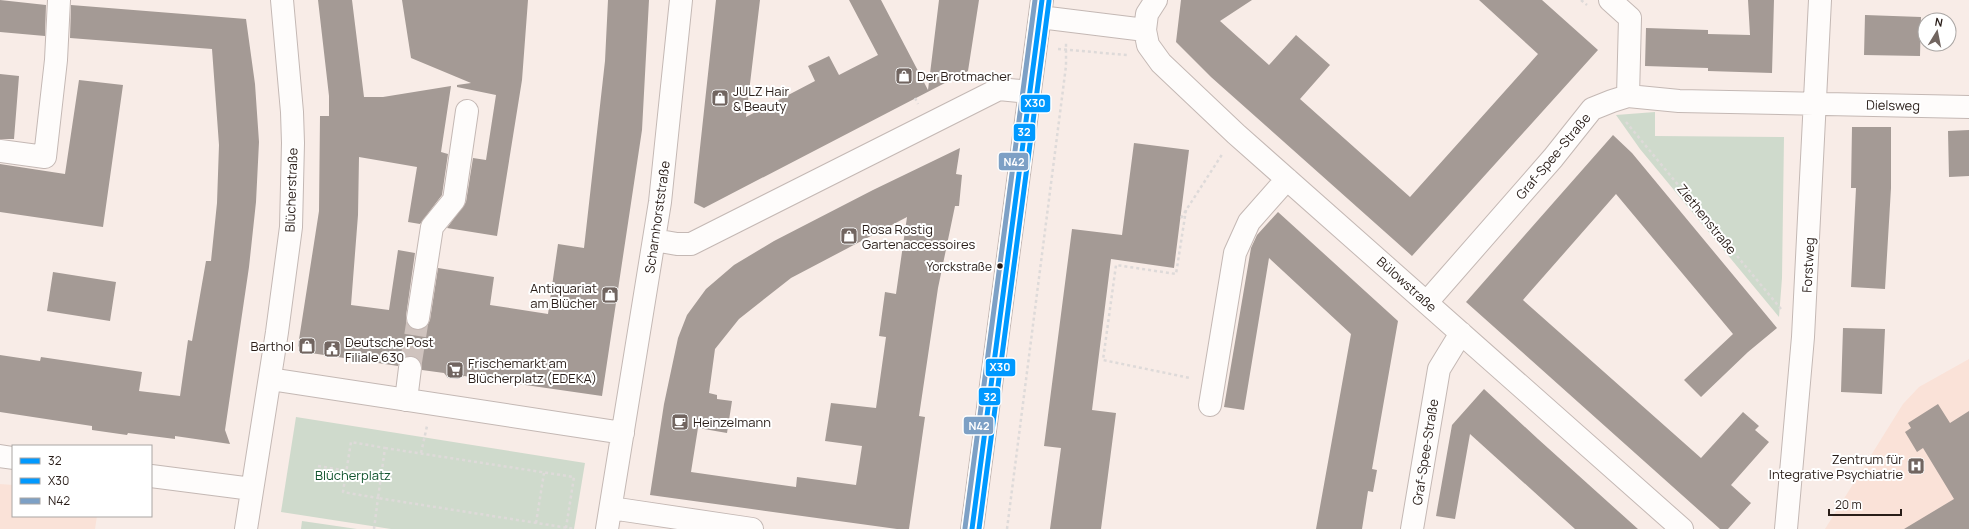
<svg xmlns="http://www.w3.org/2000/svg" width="1969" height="529" font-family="Manrope,sans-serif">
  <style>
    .built { fill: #fae2d8 }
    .green { fill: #cfdacc }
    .building { fill: #a49a95; fill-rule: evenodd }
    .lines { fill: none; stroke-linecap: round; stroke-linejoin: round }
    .minor-tunnel { stroke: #cfc3be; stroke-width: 22; stroke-dasharray: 22 11; stroke-linecap: butt }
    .minor-casing { stroke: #c4b8b4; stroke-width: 24 }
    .path { stroke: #dedad9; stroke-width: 2.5; stroke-dasharray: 3 3; stroke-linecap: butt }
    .minor { stroke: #fefcfb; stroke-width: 22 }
    .bus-1-casing { stroke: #fff; stroke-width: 8 }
    .bus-2-casing { stroke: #fff; stroke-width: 8 }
    .bus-3-casing { stroke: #fff; stroke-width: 8 }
    .bus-1 { stroke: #09f; stroke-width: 5 }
    .bus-2 { stroke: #09f; stroke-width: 5 }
    .bus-3 { stroke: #7da0c5; stroke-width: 5 }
    .bus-dot { fill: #291d18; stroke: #fff; stroke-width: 1.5 }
    .labels { text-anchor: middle; stroke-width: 4; stroke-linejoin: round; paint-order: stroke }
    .bus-label { font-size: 12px; fill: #291d18; stroke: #fff; text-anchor: end }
    .poi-label { font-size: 13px; fill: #291d18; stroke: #fff; text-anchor: start }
    .street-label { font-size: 13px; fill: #291d18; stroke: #fff }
    .park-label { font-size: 13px; fill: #10532d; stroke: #fff }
    .line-badge { stroke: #fff; stroke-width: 1.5 }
    .badge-label { font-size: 11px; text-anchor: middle; font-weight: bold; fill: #fff }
  </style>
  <rect width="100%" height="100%" fill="#f8ece7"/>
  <path class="built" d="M1969,359V529H1825L1903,404L1919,387Z
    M0,484L13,485V516H97L95,529H0Z"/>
  <path class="green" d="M1655,112V136L1784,137L1782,278L1779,317L1640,149L1616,115Z
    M296,417L585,463L574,529H391L281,512Z
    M302,521L357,529H301Z"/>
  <path class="building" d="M0,0L46,5L45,36L0,32Z
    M318,0H352L364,97H383L451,86L441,152L448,154L442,195L420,224L408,222L417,167L359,157L358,215L351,305L389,310L398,250L415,253L406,316V322L410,327L416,330L423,329L427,326L430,320L438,268L494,277L490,305L548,314L558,244L584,248L605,61L608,0H649L642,130L602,396L464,376L458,379L448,378L444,373L422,370L421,363L417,358L412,356L405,357L400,360L398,366L304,352L298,346L319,211L320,116H329V96Z
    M402,0H528L522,80L497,236L447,228L466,202L473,158L486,160L496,95L457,87V85L471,83L411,58Z
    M716,0H760L746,117L815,81L808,66L829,56L839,75L878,55L849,0H881L928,90L939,0H979L968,71L704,208L694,203Z
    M1181,0H1252L1220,21L1269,65L1296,35L1330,65L1300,99L1410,197L1538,54L1479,0H1542L1598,50L1412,256L1211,77L1176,42Z
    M1748,0H1774L1772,73L1708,71V68L1645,66L1646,28L1708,30V34L1750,35Z
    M71,5L246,19L255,84L259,142L256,202L249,267L225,430L230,444L175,436V439L128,433L127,435L92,430V426L0,412V355L40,361L41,357L142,372L139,391L180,396L188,340L192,341L206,261H211L217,203L219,145L212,49L70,38Z
    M1865,15L1921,17L1920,56L1864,55Z
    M0,74L19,76L14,139H0Z
    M79,80L123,85L103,227L0,212V164L65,174Z
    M1852,127H1891V188L1885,289L1851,287L1856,188H1851Z
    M1969,130V176L1949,177L1948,131Z
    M1613,135L1632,153L1777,328L1748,352L1701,397L1684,380L1733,334L1616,194L1523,300L1701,458L1743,412L1759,426L1755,430L1769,442L1731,485L1751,503L1728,529H1720L1466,302Z
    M1134,143L1189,150L1174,268L1111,259L1092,410L1116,413L1101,529H1050L1061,448L1044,446L1072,229L1122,235Z
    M960,148L956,174L962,175L959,206H955L938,288L919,416L925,417L909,529H897L650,495L664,404L678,338L687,315L706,289L734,265L774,241L873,190ZM907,217L896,294L885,292L879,336L886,337L876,408L831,403L825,441L862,446L856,485L797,477L796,487L691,472L698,428L727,433L732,401L717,399V395L709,393L715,349L739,319L791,278Z
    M1278,212L1398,321L1372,469L1377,470L1373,492L1368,491L1362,529H1316L1351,334L1269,258L1244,410L1224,407L1251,248L1257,235Z
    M53,272L116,282L110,321L47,311Z
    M1843,328L1885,329L1882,394L1841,392Z
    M1484,389L1538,439L1638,529H1575L1470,434L1455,519L1436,516L1452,425Z
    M1938,404L1950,423L1969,411V529H1904L1954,499L1923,448L1917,452L1905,432L1911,428L1908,423Z"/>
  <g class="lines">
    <path class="minor-tunnel" d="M410,368L418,318"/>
    <g class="minor-casing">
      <path id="minor" d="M1156,0L1147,14L1145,30L1148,45L1161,63L1236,134L1682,529
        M1610,0L1630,18L1628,96
        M1040,17L1145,30
        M0,151L45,157L56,60L59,0
        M654,240L677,244H691L999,89L1030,92
        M1427,302L1553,158L1592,109L1612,101L1628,96L1679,101L1969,107
        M418,318L432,227L454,200L467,111
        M270,379L623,433
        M406,400L410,368
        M1210,405L1235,253L1249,222L1287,179
        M0,456L13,458
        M151,476L252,489
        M611,508L752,529
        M246,529L277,332L291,227L293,143L292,112L282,0
        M607,529L660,202L681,0
        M972,529L1042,0
        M1412,529L1439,369L1461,333
        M1786,529L1803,337L1820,0"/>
    </g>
    <path class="path" d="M1581,0L1587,5
      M1058,49L1127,55
      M915,98L918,104
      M1626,122L1781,309
      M1186,210L1176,274L1116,265L1103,360L1190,378
      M1181,218L1223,153
      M385,448L574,477L566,528
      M421,453L427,426
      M318,466L347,471
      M536,523L544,473
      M374,529L378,498L343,492L351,442L385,448L378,498L575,529
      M1007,529L1066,66V43"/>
    <use href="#minor" class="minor"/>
    <g class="bus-1-casing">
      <path id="bus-1" d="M972,529L1042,0"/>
    </g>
    <g class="bus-2-casing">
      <path id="bus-2" d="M979,529L1049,1"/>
    </g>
    <g class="bus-3-casing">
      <path id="bus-3" d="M965,528L1035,0"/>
    </g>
    <use href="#bus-1" class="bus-1"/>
    <use href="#bus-2" class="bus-2"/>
    <use href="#bus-3" class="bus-3"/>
  </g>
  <defs>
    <g id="shop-square" transform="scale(0.9)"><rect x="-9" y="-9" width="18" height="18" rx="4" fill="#716560" stroke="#fff"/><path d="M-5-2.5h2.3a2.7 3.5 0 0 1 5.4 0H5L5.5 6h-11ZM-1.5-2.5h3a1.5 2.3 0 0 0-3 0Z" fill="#fff"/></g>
    <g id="civic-square" transform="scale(0.9)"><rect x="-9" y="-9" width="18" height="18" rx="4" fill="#716560" stroke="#fff"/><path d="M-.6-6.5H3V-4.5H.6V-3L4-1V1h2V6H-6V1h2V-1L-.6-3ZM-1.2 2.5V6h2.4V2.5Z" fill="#fff"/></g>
    <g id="supermarket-square" transform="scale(0.9)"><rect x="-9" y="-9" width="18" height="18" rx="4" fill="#716560" stroke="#fff"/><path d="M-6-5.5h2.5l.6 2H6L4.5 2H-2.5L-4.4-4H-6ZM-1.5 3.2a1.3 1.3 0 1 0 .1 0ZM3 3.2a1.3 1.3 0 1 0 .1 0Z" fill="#fff"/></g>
    <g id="cafe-square" transform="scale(0.9)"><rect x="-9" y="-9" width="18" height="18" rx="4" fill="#716560" stroke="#fff"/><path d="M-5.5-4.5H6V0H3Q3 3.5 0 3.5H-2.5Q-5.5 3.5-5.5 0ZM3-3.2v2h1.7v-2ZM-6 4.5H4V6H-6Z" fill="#fff"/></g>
    <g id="hospital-square" transform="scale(0.9)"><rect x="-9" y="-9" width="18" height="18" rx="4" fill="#716560" stroke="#fff"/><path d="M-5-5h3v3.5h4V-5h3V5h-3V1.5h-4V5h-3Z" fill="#fff"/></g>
  </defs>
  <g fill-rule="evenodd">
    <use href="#shop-square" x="904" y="76"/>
    <use href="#shop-square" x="720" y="98"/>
    <use href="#shop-square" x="849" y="236"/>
    <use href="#shop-square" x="610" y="295"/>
    <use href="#shop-square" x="307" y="346"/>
    <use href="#civic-square" x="332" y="349"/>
    <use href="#supermarket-square" x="455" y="370"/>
    <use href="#cafe-square" x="680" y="422"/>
    <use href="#hospital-square" x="1916" y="466"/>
  </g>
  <circle class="bus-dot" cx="1000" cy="266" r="3.5"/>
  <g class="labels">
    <g class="bus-label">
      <text x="992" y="271">Yorckstraße</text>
    </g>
    <g class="poi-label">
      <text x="917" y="81">Der Brotmacher</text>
      <text x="733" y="96">JULZ Hair<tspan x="733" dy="15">&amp; Beauty</tspan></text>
      <text x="862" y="234">Rosa Rostig<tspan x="862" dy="15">Gartenaccessoires</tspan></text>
      <text x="597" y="293" text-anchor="end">Antiquariat<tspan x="597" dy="15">am Blücher</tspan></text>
      <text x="345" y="347">Deutsche Post<tspan x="345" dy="15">Filiale 630</tspan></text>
      <text x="294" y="351" text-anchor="end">Barthol</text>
      <text x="468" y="368">Frischemarkt am<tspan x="468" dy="15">Blücherplatz (EDEKA)</tspan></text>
      <text x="693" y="427">Heinzelmann</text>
      <text x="1903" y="464" text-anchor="end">Zentrum für<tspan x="1903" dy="15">Integrative Psychiatrie</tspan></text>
    </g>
    <g class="street-label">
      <text transform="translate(1893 105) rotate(1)" y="5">Dielsweg</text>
      <text transform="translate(1553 156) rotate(-50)" y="5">Graf-Spee-Straße</text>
      <text transform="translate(291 190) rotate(-88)" y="5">Blücherstraße</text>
      <text transform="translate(657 217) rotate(-82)" y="5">Scharnhorststraße</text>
      <text transform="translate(1707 219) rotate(51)" y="5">Ziethenstraße</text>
      <text transform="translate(1808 265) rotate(-87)" y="5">Forstweg</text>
      <text transform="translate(1407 284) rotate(42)" y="5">Bülowstraße</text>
      <text transform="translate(1425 452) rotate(-81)" y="5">Graf-Spee-Straße</text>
    </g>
    <g class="park-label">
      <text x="353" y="480">Blücherplatz</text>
    </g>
  </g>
  <g class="line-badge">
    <rect x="1020" y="94" width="31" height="19" rx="4" fill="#09f"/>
    <rect x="1013" y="123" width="23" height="19" rx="4" fill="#09f"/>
    <rect x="998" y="152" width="31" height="19" rx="4" fill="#7da0c5"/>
    <rect x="985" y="358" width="31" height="19" rx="4" fill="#09f"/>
    <rect x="978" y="387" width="23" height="19" rx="4" fill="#09f"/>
    <rect x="963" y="416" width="31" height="19" rx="4" fill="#7da0c5"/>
  </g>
  <g class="badge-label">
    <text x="1035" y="107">X30</text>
    <text x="1024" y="136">32</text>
    <text x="1014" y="166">N42</text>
    <text x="1000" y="371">X30</text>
    <text x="990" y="401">32</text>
    <text x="979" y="430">N42</text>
  </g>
  <rect x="12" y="445" width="140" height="72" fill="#ffffff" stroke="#a9a5a3"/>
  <rect x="20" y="458" width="20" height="6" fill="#0099ff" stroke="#a9a5a3"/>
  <text x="48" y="465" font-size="12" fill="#291d18">32</text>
  <rect x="20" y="478" width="20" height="6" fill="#0099ff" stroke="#a9a5a3"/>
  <text x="48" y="485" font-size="12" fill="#291d18">X30</text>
  <rect x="20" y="498" width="20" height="6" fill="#7da0c5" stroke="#a9a5a3"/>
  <text x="48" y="505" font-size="12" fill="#291d18">N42</text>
  <g transform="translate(1937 32) rotate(10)"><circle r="19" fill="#ffffff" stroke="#a9a5a3"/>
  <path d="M0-3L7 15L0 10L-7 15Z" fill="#716560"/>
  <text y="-6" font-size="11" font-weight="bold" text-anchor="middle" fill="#291d18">N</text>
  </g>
  <path d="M1829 509v6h72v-6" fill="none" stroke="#291d18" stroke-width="2"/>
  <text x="1835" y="509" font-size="12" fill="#291d18" stroke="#ffffff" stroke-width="3" paint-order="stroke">20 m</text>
</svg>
